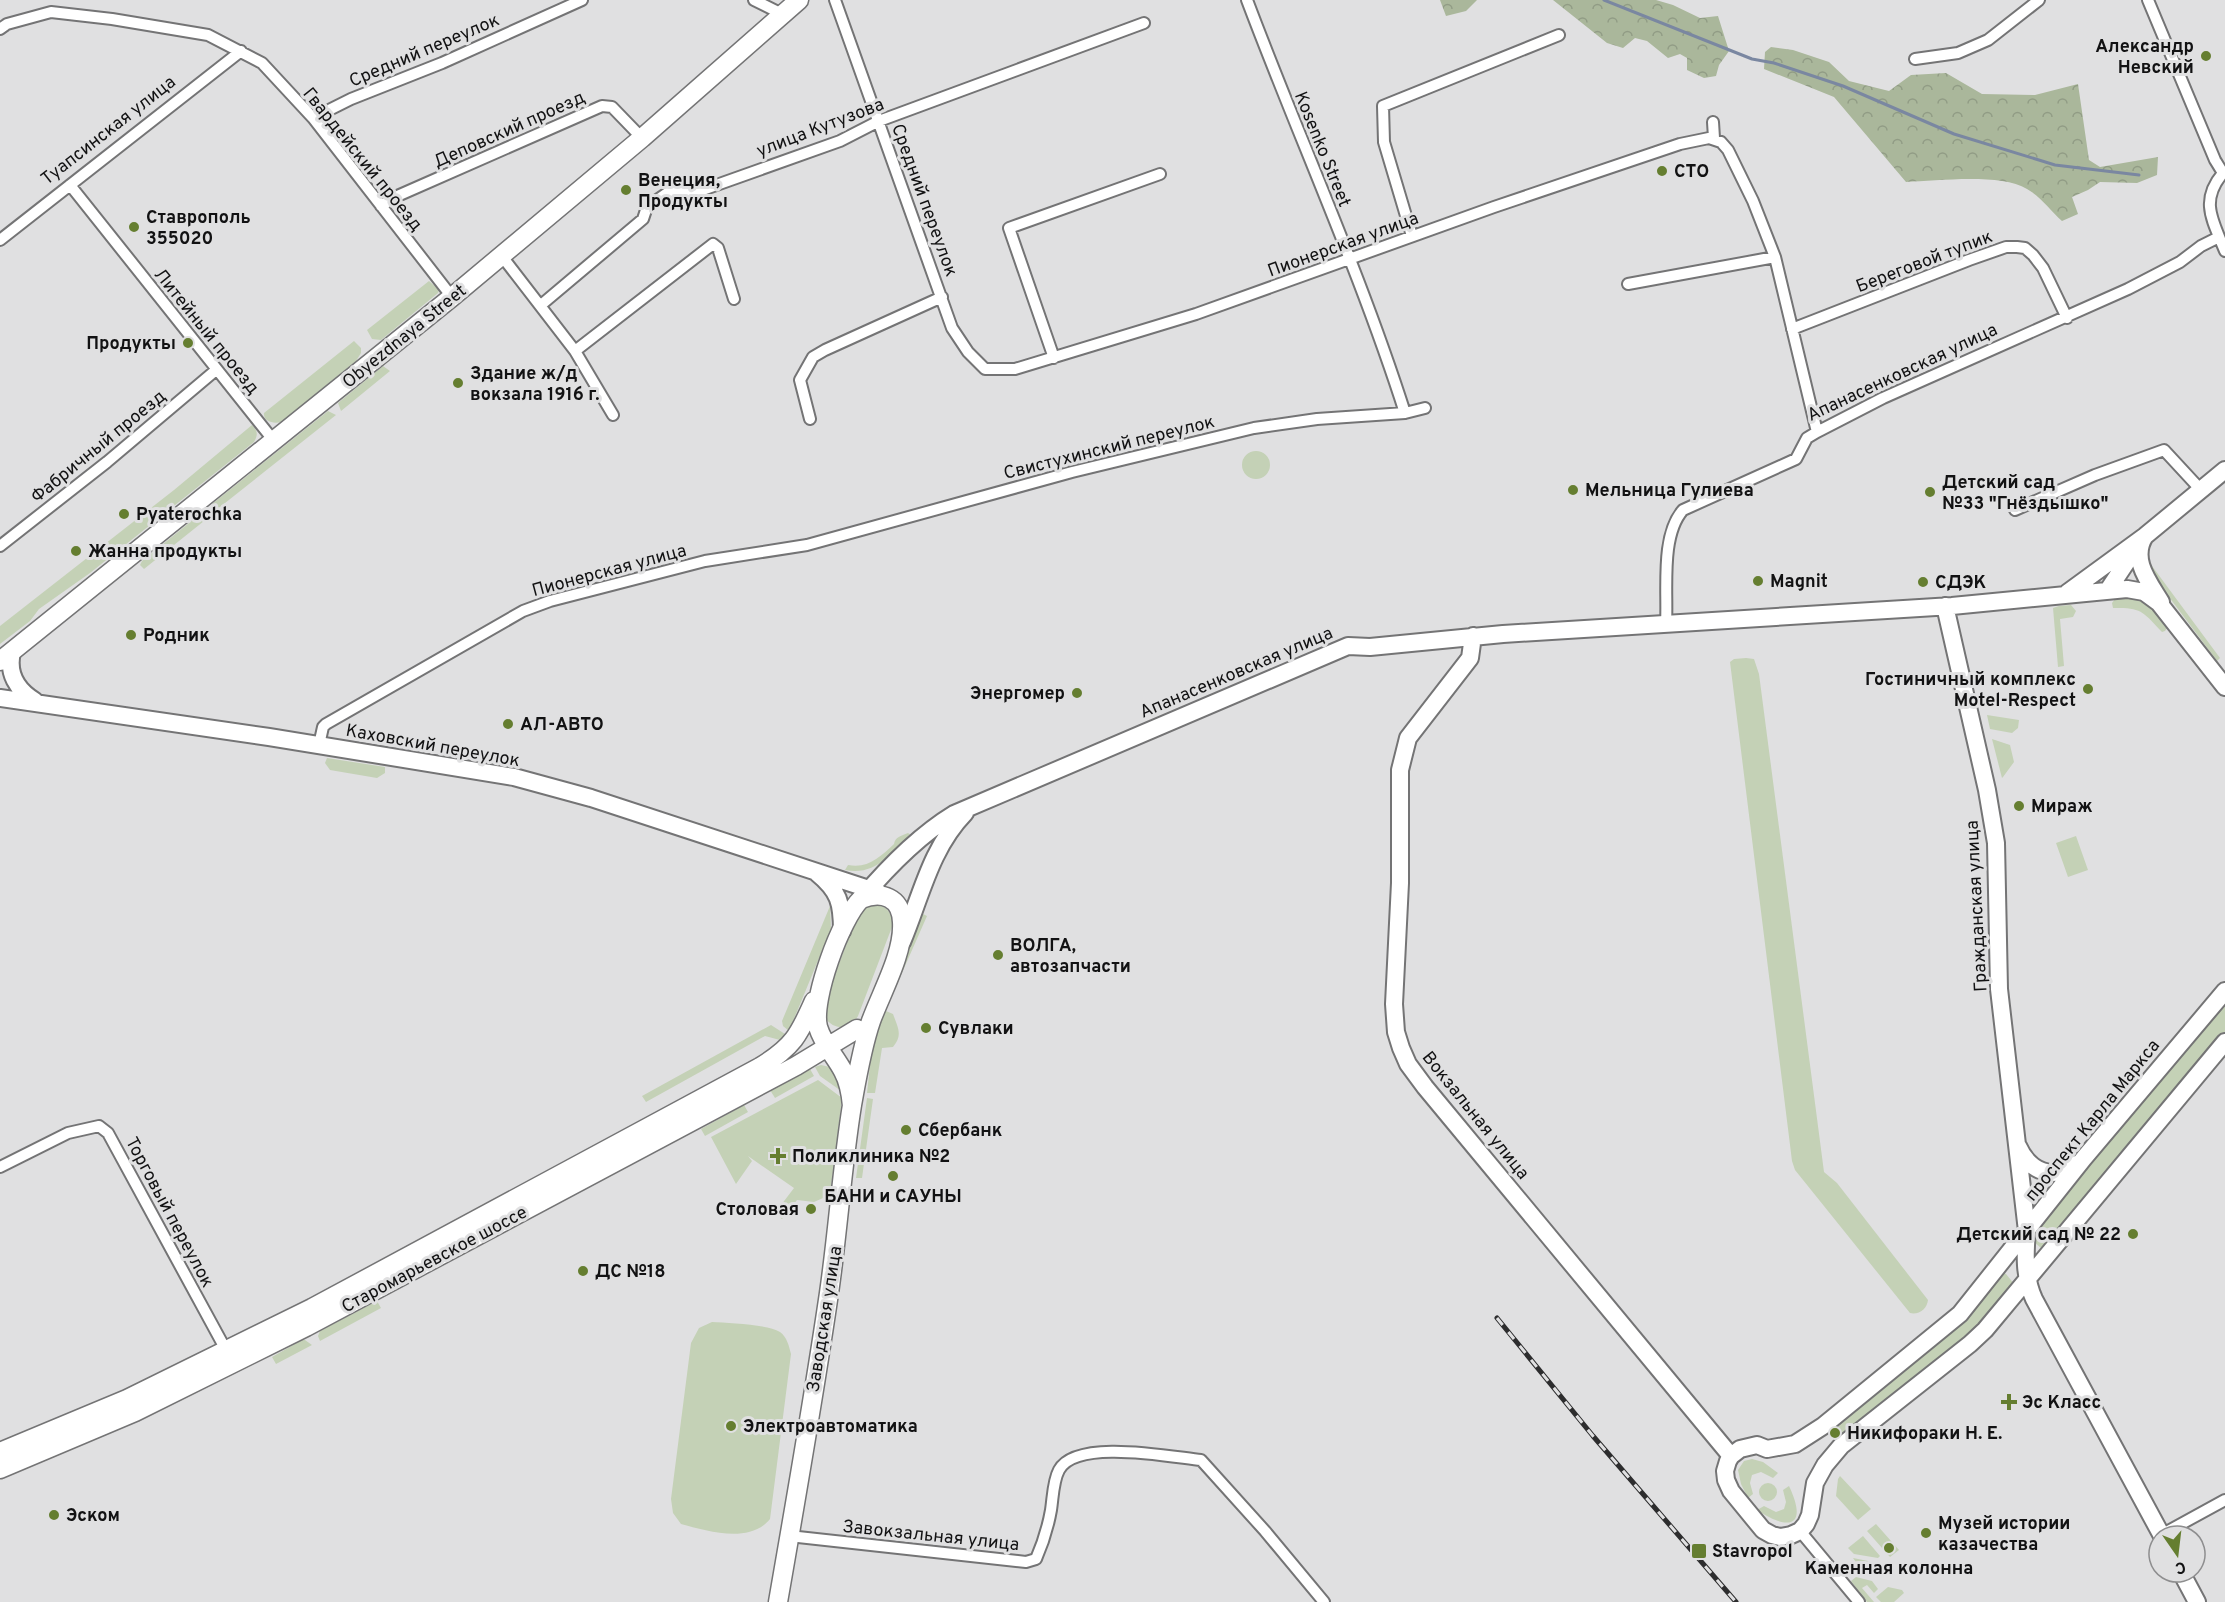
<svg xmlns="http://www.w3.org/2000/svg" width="2225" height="1602" font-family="Overpass,sans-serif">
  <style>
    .green { fill: #c4d1b6 }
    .forest { fill: url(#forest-crowns) }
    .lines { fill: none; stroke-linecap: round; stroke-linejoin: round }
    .stream { stroke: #7a87a1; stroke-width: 3 }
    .street-casing { stroke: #747475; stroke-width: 14 }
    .secondary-casing { stroke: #747475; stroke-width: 20 }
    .primary-casing { stroke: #747475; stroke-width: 21 }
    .street { stroke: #fff; stroke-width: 10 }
    .secondary { stroke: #fff; stroke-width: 16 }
    .primary { stroke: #fff; stroke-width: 18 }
    .rail-casing { stroke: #2d2d2e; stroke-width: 5 }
    .rail { stroke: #e0e0e1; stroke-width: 3; stroke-dasharray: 9; stroke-linecap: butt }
    .poi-dot { fill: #657e30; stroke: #e0e0e1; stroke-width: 2 }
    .labels { text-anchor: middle; stroke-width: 6; stroke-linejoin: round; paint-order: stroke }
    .poi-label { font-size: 18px; font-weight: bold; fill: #121213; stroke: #e0e0e1; text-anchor: start }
    .street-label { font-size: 18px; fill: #121213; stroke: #e0e0e1 }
  </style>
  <defs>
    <pattern id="forest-crowns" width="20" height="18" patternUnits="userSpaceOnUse" patternTransform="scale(1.5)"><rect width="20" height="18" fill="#aab79b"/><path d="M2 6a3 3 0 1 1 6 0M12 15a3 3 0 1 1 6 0" fill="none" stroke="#919c85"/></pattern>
  </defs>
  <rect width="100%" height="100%" fill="#e0e0e1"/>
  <path class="green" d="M429,281L439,290L438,293L381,340L372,339L367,330Z
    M354,341L361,348V353L356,361L281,422C274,424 263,422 264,413Z
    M383,366L390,371L341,411L338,403Z
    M328,411L336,415L215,511L212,504Z
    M252,425C258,431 258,435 254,442L90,573L39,609L30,621L0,644V626L174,490Z
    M1242 465a14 14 0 1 1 28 0a14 14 0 1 1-28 0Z
    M200,518L204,521L144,569L140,565L142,561L194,519Z
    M2147,557L2152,566L2220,658L2217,661L2151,573Z
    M2121,596L2149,600L2169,625L2165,631L2162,632C2143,612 2142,607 2113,608L2112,603L2115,599Z
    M2071,605L2076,611L2073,617L2060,619L2064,666L2058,667L2053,608L2059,606Z
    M1746,658L1754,659L1759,674L1824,1172L1837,1183L1928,1300C1927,1309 1919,1315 1910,1313L1795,1170L1792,1161L1730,662L1734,659Z
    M1987,715L2019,720L2018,728L2012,733L1990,729Z
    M1992,739L2010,745L2014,762L2003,777L2002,778Z
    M327,758L385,767V773L377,778L330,770L325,763Z
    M908,833L911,835C890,854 876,876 845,870L848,865C868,869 880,857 894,844C895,837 901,836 908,833Z
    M2076,836L2088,870L2068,877L2056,843Z
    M878,904C889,908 893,915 892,927L858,1016C850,1030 835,1031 825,1018L824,1003L858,914L868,905Z
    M830,906L831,929L789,1031L783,1026L782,1021Z
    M923,914L927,916L894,991L890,989Z
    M2225,1002V1034L2049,1246L2041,1248L2033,1241V1234Z
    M886,1011L893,1014C898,1028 903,1035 893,1047L882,1048L875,1093H867L873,1036L882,1013Z
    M771,1025L785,1034L780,1040L765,1036L646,1102L642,1096Z
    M821,1065L834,1068L844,1093L820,1076L815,1067Z
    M810,1069L814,1076L775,1098L770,1090Z
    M818,1080L842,1098L830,1195L814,1202L797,1200L782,1219L775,1213L794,1188L748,1156L752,1161L736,1184L711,1137Z
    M867,1098L873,1099L862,1178H856Z
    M744,1105L748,1112L705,1136L701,1129Z
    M2002,1272L2006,1274L2015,1285L1981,1327L1843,1438L1832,1425Z
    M377,1301L381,1308L320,1341L318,1336L320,1331Z
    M712,1322C728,1323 766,1324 780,1332C787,1337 789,1346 791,1354L770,1519C750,1544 707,1531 681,1524L673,1513L671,1499L691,1343L699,1328Z
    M302,1340H305L312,1345L276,1364L272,1357Z
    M1752,1459L1763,1462L1778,1473L1773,1478L1761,1472L1752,1475L1750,1483L1753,1494L1748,1498L1741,1484L1738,1470L1744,1461Z
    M1840,1476L1871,1509L1858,1520L1836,1496L1838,1479Z
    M1759 1492a9 9 0 1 1 18 0a9 9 0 1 1-18 0Z
    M1789,1486C1808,1526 1790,1532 1757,1510L1764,1506L1776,1512L1784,1509L1786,1502L1783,1490Z
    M1876,1524L1899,1550L1890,1557L1867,1531Z
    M1863,1536L1880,1556L1878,1558L1854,1554L1848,1548Z
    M1853,1558L1878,1563L1881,1566L1877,1575L1860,1573L1861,1569Z
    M1856,1577L1872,1581L1878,1589L1874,1593L1867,1585L1862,1588L1874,1602H1867L1851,1581Z
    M1888,1587L1902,1590L1904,1593L1894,1602H1881L1876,1597Z"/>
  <path class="forest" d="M1440,0H1477L1466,11L1446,16Z
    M1553,0H1656L1673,5L1700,18L1718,16L1729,51L1719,65L1716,76L1704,78L1687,70V58L1680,54L1668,58L1647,41L1635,38L1623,48L1607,43Z
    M1771,47L1793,50L1829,62L1849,81L1889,91L1911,75L1946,73L1982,94L2035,95L2078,84L2089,160L2100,167L2158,157L2157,175L2137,183L2100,182L2088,190L2072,197L2078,214L2062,221C2051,211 2040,196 2027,189C2000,173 1938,181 1906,182L1834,97L1764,69L1765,52Z"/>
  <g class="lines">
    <path class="stream" d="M1604,0L1752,59L1774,63L1843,86L1954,134L2055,165L2139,175"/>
    <g class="street-casing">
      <path id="street" d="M754,0L784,15
        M835,0L952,328L968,352L985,369H1015L1196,314L1494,207L1680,144L1709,138L1721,142L1728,150L1753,201L1775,257L1817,432
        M1247,0C1299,138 1360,272 1405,413
        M2148,0L2215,160L2223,173C2199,201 2213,221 2225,251
        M0,29L7,24L51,12L112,19L208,35L262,63L313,118L452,297
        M1915,59L1958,53L1988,40L2039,0
        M313,118L351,99L442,63L582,0
        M1713,122L1714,138
        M70,185L274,441
        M381,206L395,197L602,106L612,107L642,138
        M1412,236L1384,142L1383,106L1559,35
        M0,240L241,51
        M501,255L575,351L613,415
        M1628,284L1775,257
        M541,305L643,219L647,207L670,191L694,193L840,141L879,121L1144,23
        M1792,329L1969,260L2006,247H2017L2025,248L2033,255L2043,268L2067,318
        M575,351L713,244L718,248L734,299
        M1054,358L1009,228L1160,174
        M810,419L800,380L813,357L825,350L942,297
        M2015,510L2095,475L2164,450L2201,490
        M0,546L107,462L216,370
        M1666,625C1668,591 1660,536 1683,510L1796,459L1807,438L1817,432L1883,398L2128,289L2180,262L2201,246L2219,237
        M319,745L323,727L326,724L523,611L550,601L705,561L807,545L1072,472L1254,428L1317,419L1405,413L1425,408
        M0,1167L68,1133L99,1126L108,1133L226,1350
        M1800,1531L1859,1602
        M2161,1535L2225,1500
        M789,1536L1026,1562L1036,1559C1043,1543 1048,1527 1051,1510C1053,1497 1053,1481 1059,1470C1076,1438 1171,1457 1201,1460L1265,1531L1324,1602"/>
    </g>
    <g class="secondary-casing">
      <path id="secondary" d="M2145,536C2130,559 2149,582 2161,602
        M2108,590L2134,551
        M2067,593L2145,536L2225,470
        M1945,606L1987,790L1996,843L1999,989L2027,1231C2025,1254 2024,1277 2034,1299L2162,1536
        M1473,636L1470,658L1408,738L1400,770V883L1394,1004L1396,1032L1401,1048L1408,1064L1425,1087L1731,1456
        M12,652C7,673 17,690 35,701
        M0,698L269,737L514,777L591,798L878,892
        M817,873C839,891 842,903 842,931
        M861,899C888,867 918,836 954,814L1348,646L1370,647L1503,634L1952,606L2127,589L2144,592L2159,603L2225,687
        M902,942C921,897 930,849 965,813
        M2225,991L2084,1158L1960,1314L1823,1426L1795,1444L1767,1449L1757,1445L1740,1449L1731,1456L1728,1461L1725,1471L1726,1480L1731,1491L1763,1530L1772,1535L1780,1537L1791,1535L1800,1531L1806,1524L1810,1515L1815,1483L1825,1465L1841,1446L1970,1344L1985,1330L2225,1042
        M2018,1146C2029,1171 2053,1182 2076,1164
        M2181,1572L2197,1602"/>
    </g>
    <g class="primary-casing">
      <path id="primary" d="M0,661L452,297L642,138L799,0
        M0,1452L127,1399L312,1308L760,1067C793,1047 799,1035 814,1001
        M0,1469L135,1412L306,1327L796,1066L857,1029
        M778,1602C796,1499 814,1396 829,1293C838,1231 842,1167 852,1105C857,1077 862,1047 871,1021C882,991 904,953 902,922C901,897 882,891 861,899C841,918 811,1000 818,1027C823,1044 835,1056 843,1071C849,1082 851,1094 852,1106"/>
    </g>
    <use href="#street" class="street"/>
    <use href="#secondary" class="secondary"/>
    <use href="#primary" class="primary"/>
    <g class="rail-casing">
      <path id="rail" d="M1497,1318L1593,1436L1736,1602"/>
    </g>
    <use href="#rail" class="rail"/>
  </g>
  <g class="poi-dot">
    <circle cx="2206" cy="56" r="6"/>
    <circle cx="1662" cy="171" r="6"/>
    <circle cx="626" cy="190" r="6"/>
    <circle cx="134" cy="227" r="6"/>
    <circle cx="188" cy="343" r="6"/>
    <circle cx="458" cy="383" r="6"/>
    <circle cx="1573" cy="490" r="6"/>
    <circle cx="1930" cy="492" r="6"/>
    <circle cx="124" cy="514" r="6"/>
    <circle cx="76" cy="551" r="6"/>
    <circle cx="1758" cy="581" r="6"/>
    <circle cx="1923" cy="582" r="6"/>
    <circle cx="131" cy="635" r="6"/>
    <circle cx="2088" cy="689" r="6"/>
    <circle cx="1077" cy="693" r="6"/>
    <circle cx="508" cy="724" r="6"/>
    <circle cx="2019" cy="806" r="6"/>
    <circle cx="998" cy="955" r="6"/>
    <circle cx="926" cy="1028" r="6"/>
    <circle cx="906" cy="1130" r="6"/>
    <path d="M775 1147h6v6h6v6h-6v6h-6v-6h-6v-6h6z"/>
    <circle cx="893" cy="1176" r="6"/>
    <circle cx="811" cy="1209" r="6"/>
    <circle cx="2133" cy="1234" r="6"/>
    <circle cx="583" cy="1271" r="6"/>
    <path d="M2006 1393h6v6h6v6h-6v6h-6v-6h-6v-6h6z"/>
    <circle cx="731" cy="1426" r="6"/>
    <circle cx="1835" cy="1433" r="6"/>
    <circle cx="54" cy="1515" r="6"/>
    <circle cx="1926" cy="1533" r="6"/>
    <circle cx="1889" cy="1548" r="6"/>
    <rect x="1691" y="1543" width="16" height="16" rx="3"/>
  </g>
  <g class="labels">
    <g class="poi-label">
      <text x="2194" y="52" text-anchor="end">Александр<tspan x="2194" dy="21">Невский</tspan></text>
      <text x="1674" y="177">СТО</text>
      <text x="638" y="186">Венеция,<tspan x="638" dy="21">Продукты</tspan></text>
      <text x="146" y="223">Ставрополь<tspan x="146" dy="21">355020</tspan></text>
      <text x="176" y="349" text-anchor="end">Продукты</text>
      <text x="470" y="379">Здание ж/д<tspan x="470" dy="21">вокзала 1916 г.</tspan></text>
      <text x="1942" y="488">Детский сад<tspan x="1942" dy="21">№33 "Гнёздышко"</tspan></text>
      <text x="1585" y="496">Мельница Гулиева</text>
      <text x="136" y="520">Pyaterochka</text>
      <text x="88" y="557">Жанна продукты</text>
      <text x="1770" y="587">Magnit</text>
      <text x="1935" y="588">СДЭК</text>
      <text x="143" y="641">Родник</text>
      <text x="2076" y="685" text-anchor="end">Гостиничный комплекс<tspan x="2076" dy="21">Motel-Respect</tspan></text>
      <text x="1065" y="699" text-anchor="end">Энергомер</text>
      <text x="520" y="730">АЛ-АВТО</text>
      <text x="2031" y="812">Мираж</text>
      <text x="1010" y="951">ВОЛГА,<tspan x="1010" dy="21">автозапчасти</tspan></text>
      <text x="938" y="1034">Сувлаки</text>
      <text x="918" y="1136">Сбербанк</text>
      <text x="792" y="1162">Поликлиника №2</text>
      <text x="893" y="1202" text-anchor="middle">БАНИ и САУНЫ</text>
      <text x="799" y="1215" text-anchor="end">Столовая</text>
      <text x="2121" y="1240" text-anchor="end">Детский сад № 22</text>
      <text x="595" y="1277">ДС №18</text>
      <text x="2022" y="1408">Эс Класс</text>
      <text x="743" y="1432">Электроавтоматика</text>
      <text x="1847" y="1439">Никифораки Н. Е.</text>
      <text x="66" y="1521">Эском</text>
      <text x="1938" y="1529">Музей истории<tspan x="1938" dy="21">казачества</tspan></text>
      <text x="1712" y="1557">Stavropol</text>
      <text x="1889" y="1574" text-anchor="middle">Каменная колонна</text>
    </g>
    <g class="street-label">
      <text transform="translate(424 50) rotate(-23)" y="6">Средний переулок</text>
      <text transform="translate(820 127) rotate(-21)" y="6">улица Кутузова</text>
      <text transform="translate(509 129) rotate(-24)" y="6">Деповский проезд</text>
      <text transform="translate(108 130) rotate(-38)" y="6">Туапсинская улица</text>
      <text transform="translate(1323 149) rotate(68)" y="6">Kosenko Street</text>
      <text transform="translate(363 159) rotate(51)" y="6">Гвардейский проезд</text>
      <text transform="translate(925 200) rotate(70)" y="6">Средний переулок</text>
      <text transform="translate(1343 244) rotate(-20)" y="6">Пионерская улица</text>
      <text transform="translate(1924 261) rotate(-21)" y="6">Береговой тупик</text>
      <text transform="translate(207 331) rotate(51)" y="6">Литейный проезд</text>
      <text transform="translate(404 336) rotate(-39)" y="6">Obyezdnaya Street</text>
      <text transform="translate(1902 372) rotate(-25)" y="6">Апанасенковская улица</text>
      <text transform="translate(98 446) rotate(-39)" y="6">Фабричный проезд</text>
      <text transform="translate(1109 447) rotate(-14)" y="6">Свистухинский переулок</text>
      <text transform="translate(609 570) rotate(-15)" y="6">Пионерская улица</text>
      <text transform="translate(1236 672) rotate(-23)" y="6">Апанасенковская улица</text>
      <text transform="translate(433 745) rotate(10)" y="6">Каховский переулок</text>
      <text transform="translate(1976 906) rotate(-93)" y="6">Гражданская улица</text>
      <text transform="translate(1476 1115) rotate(51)" y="6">Вокзальная улица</text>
      <text transform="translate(2092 1120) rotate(-51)" y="6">проспект Карла Маркса</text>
      <text transform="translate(170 1212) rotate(62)" y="6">Торговый переулок</text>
      <text transform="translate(434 1259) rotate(-28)" y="6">Старомарьевское шоссе</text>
      <text transform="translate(824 1319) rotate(-81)" y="6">Заводская улица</text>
      <text transform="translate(931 1535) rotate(6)" y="6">Завокзальная улица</text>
    </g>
  </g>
  <g transform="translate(2177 1554) rotate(166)"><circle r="28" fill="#e0e0e1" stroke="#8e8e8f" stroke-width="1.5"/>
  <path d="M0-4.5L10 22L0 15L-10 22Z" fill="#657e30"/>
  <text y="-9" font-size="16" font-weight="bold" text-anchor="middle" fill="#121213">С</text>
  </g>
</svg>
